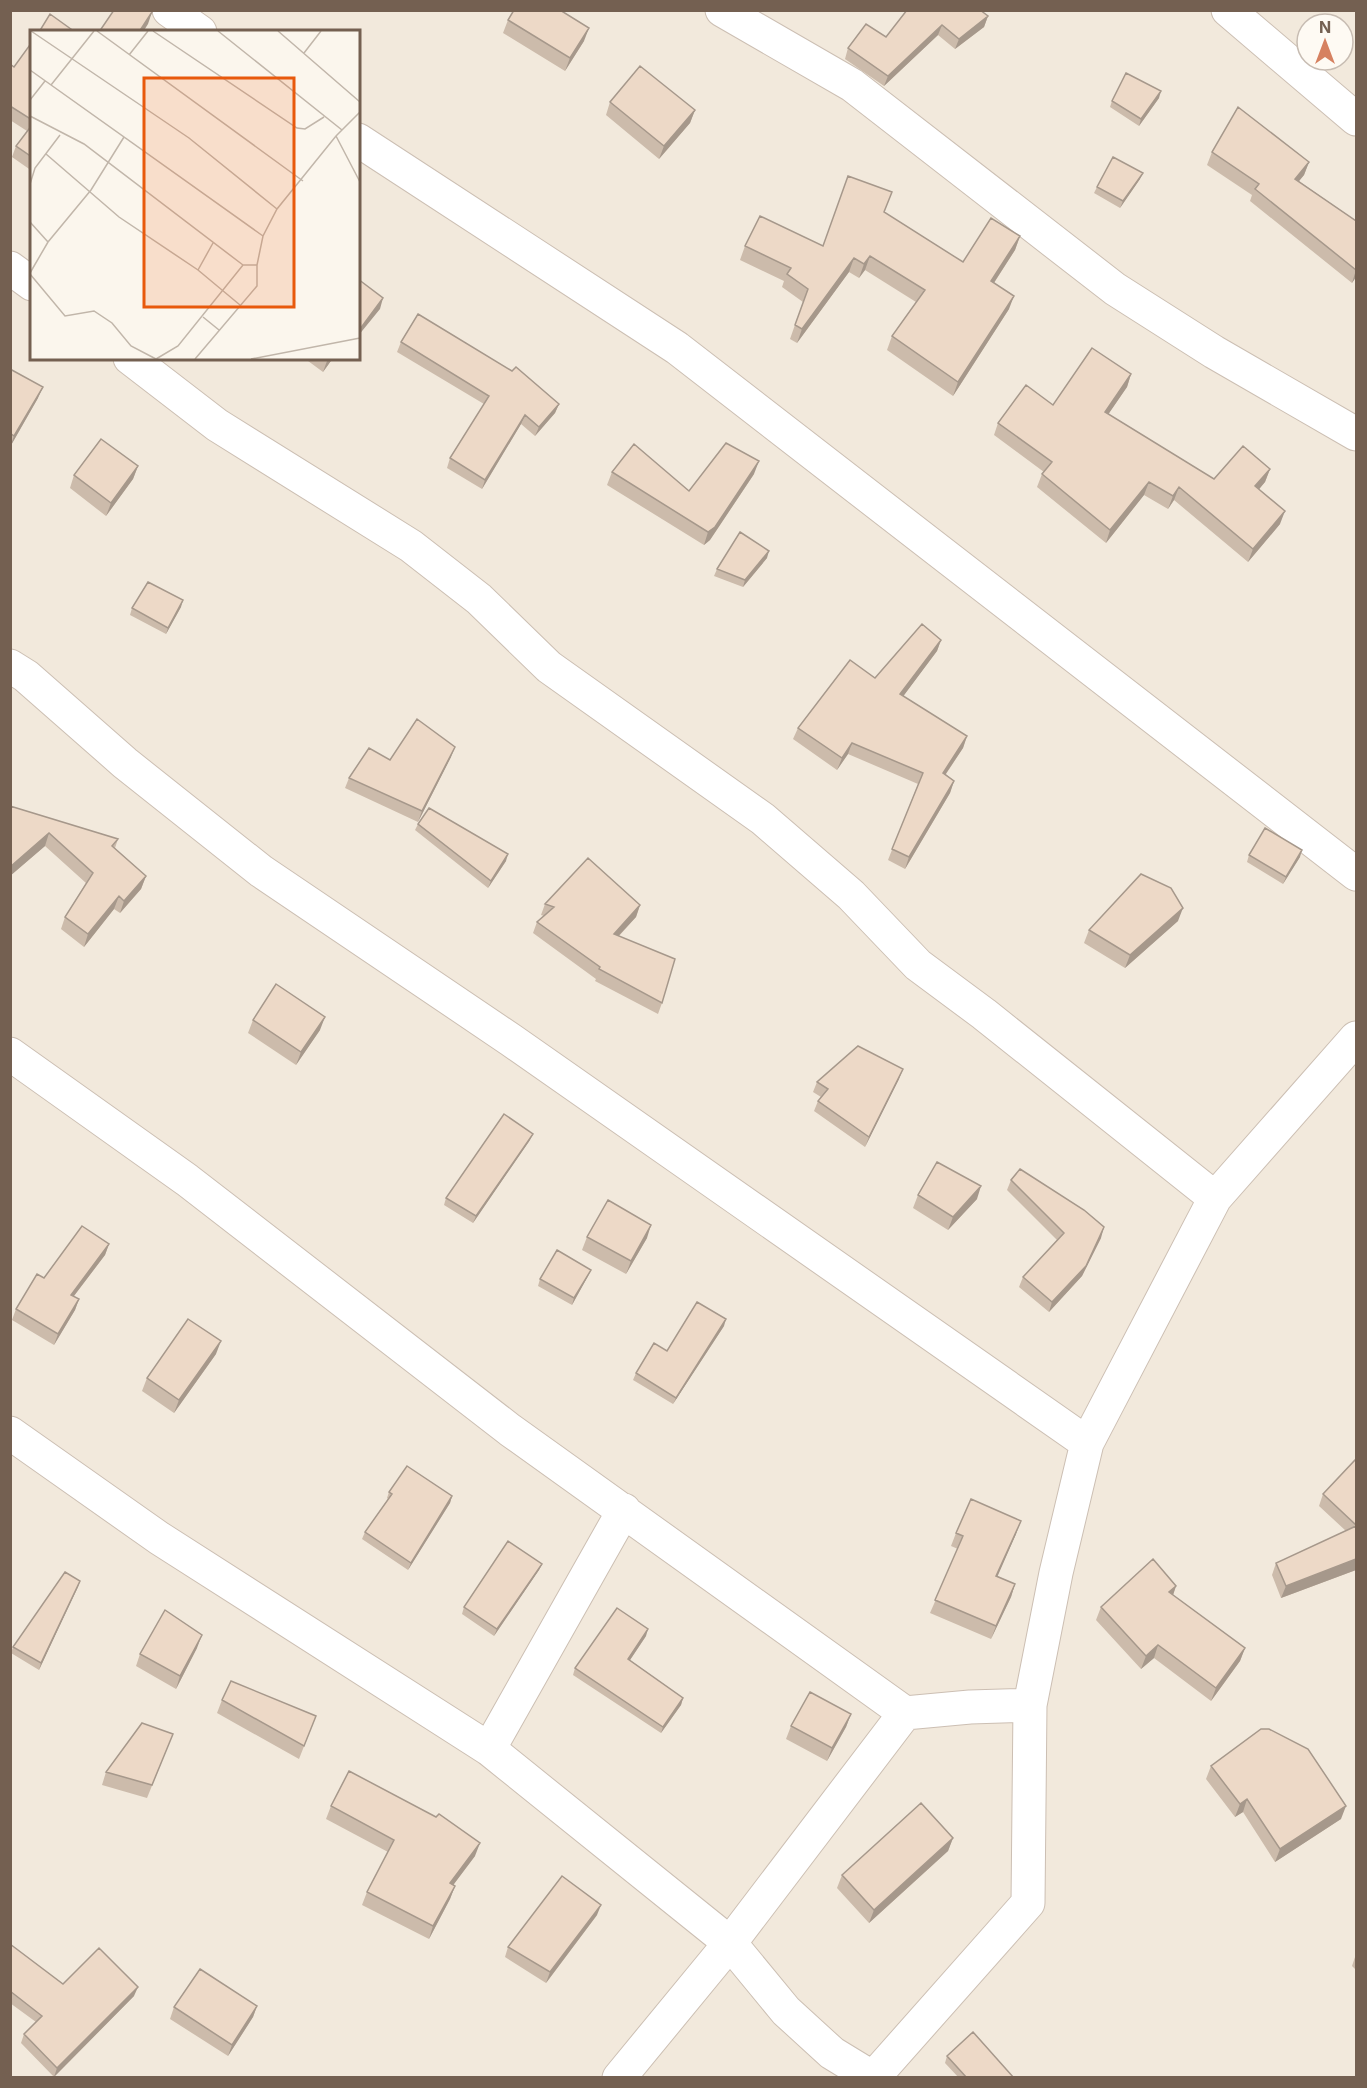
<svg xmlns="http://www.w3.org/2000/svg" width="1367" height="2088" font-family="Inter,sans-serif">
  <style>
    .residential { fill: #f2e9dc; fill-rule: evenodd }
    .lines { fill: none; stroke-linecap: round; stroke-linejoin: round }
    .minor-casing { stroke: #ccbfb3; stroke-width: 35 }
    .minor { stroke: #fff; stroke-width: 33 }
    .wall { fill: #ccbbab }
    .shaded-wall { fill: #a6988b }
    .building { fill: #edd9c7; stroke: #a6988b; stroke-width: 1.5 }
    .inset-road { fill: none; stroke: #c1b6aa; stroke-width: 1.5 }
    .view { fill: #e8590c; fill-opacity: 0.15; stroke: #e8590c; stroke-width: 3 }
    .inset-edge { fill: none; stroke: #746051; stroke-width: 3 }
  </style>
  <rect width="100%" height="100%" fill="#fbf6ed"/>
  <path class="residential" d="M11,11H1356V2077H11ZM1307,24H1343V60H1307ZM32,32H358V358H32Z"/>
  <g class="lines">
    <g class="minor-casing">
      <path id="minor" d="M169,10L200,32
        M722,10L852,85L1115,289L1214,352L1356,434
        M1228,10L1356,119
        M358,140L677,348L1356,874
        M10,268L32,284
        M130,358L217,425L411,546L479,599L549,667L763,819L851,895L918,965L984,1014L1215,1198
        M10,666L26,676L125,763L261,871L511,1040L1087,1443
        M10,1054L187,1180L510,1430L905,1713
        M10,1433L159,1538L489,1749L730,1943L786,2011L832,2053L873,2078L1028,1903L1030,1705L970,1707L905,1713L730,1943L619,2078
        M1030,1705L1056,1573L1087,1443L1215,1198L1356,1038
        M489,1749L624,1510"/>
    </g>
    <use href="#minor" class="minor"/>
  </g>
  <path class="wall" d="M907,10L988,16L984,27L955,49L938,35L884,86L845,59L848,48L886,37Z
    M508,20L584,41L565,71L503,33Z
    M32,42V171L12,157L16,146L27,131L10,120V64L14,67Z
    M1159,98L1139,126L1110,107L1112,101Z
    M610,102L695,110L690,123L659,159L606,115Z
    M1212,152L1309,162L1304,175L1299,181L1356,221V277L1352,283L1250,201L1252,195L1207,165Z
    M1140,179L1120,208L1094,193L1097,187Z
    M884,212L963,262L1020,236L1015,250L994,283L1009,309L953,396L887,350L892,336L916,302L865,270L859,278L849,272L797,343L790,339L803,302L782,287L784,281L740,260L745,246H823Z
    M401,342L559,404L555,413L535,436L521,424L482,489L447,468L450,458L484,404L397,352Z
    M304,358H333L323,372Z
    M10,369L38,398L10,447Z
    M1131,374L1127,387L1108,414L1214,479L1270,469L1265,482L1259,489L1280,524L1248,562L1174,500L1168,509L1144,495L1106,543L1037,487L1042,474L1044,472L994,435L998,423L1053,405Z
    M138,466L133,479L106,516L70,488L74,475Z
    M612,472L689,491L754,474L710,540L704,545L607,485Z
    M767,558L743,587L714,576L717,569Z
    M181,607L166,634L130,615L132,608Z
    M941,640L937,651L903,696L967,736L963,748L946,774L954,781L950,793L905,869L888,860L918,784L848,754L837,770L793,739L798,728L875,678Z
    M451,757L418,822L345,788L349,778L390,760Z
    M10,806L118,839L115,848L146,876L141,889L120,913L114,909L84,947L61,929L65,917L86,883L45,846L10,876Z
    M418,824L506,861L488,888L415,830Z
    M1249,855L1300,857L1283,884L1247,862Z
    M545,904L640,905L636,917L619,936L662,1003L658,1014L595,981L596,979L533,933L537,922L544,916L541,915Z
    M1178,921L1125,968L1084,943L1089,930Z
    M253,1020L320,1030L296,1065L248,1033Z
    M899,1079L865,1147L814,1111L818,1101L821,1097L813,1092L817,1082Z
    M530,1140L473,1223L444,1205L446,1198Z
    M1011,1180L1101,1238L1082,1276L1049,1312L1019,1287L1023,1277L1057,1240L1007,1190Z
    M918,1195L977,1199L948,1230L913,1208Z
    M587,1237L647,1238L626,1274L582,1250Z
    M109,1244L105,1255L74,1296L79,1299L75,1310L54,1345L12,1320L16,1309L44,1278Z
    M588,1276L572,1305L538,1286L540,1279Z
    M724,1326L673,1404L633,1380L636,1373L667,1351Z
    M216,1354L174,1413L142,1391L147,1378Z
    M1356,1459V1570L1281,1598L1272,1575L1276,1563L1346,1531L1319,1506L1323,1494Z
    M389,1492L452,1496L450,1503L408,1570L362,1539L365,1532L388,1499L387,1498Z
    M956,1533L1016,1534L997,1576L1015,1584L1011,1597L991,1639L930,1613L958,1549L951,1546Z
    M542,1564L539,1570L494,1636L462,1614L464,1607Z
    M80,1581L39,1670L11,1653L13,1647Z
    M1176,1586L1173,1595L1245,1648L1240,1661L1211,1701L1154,1658L1141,1669L1096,1620L1101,1607Z
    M646,1636L630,1660L683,1698L681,1705L661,1733L573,1675L575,1668Z
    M197,1648L176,1689L136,1666L140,1654Z
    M222,1700L316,1716L299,1759L217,1713Z
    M851,1714L846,1727L827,1761L786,1739L791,1726Z
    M173,1734L147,1798L102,1785L106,1772Z
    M1211,1766L1341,1819L1275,1862L1243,1812L1235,1817L1206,1779Z
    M331,1806L475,1856L453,1885L455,1886L450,1899L429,1939L362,1905L367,1892L388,1852L326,1819Z
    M953,1838L948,1851L869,1923L837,1888L842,1875Z
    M597,1915L546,1983L505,1957L508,1947Z
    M10,1944L63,1984L134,1996L54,2077L21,2043L24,2034L36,2022L10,2003Z
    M1356,1954V1970L1352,1966Z
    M257,2006L253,2017L228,2056L170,2019L174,2007Z
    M947,2056L1014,2078H959L945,2063Z"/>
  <path class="shaded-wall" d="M152,12L148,24L143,32H139Z
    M988,16L984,27L955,49L959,39Z
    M942,25L938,35L884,86L888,76Z
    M589,28L584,41L565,71L570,58Z
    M1161,91L1159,98L1139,126L1141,119Z
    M695,110L690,123L659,159L664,146Z
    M1309,162L1304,175L1290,192L1295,179Z
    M1143,173L1140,179L1120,208L1123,201Z
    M1020,236L1015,250L986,295L991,281Z
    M870,256L865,270L859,278L864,264Z
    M854,258L849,272L797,343L802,329Z
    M1356,270V277L1352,283Z
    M1014,296L1009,309L953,396L958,382Z
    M383,298L380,309L358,336L360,329Z
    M329,358H333L323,372L327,361Z
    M1131,374L1127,387L1101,425L1105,412Z
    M43,387L38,398L10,447L14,436Z
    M559,404L555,413L535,436L539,427Z
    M525,415L521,424L482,489L485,480Z
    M759,461L754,474L710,540L704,545L708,532Z
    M138,466L133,479L106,516L111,503Z
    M1270,469L1265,482L1251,499L1255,486Z
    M1149,482L1144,495L1106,543L1110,530Z
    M1179,487L1174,500L1168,509L1173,496Z
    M1285,511L1280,524L1248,562L1253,549Z
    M769,551L767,558L743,587L745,580Z
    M183,600L181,607L166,634L168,628Z
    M941,640L937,651L896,706L900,694Z
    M967,736L963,748L939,784L943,773Z
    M852,743L848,754L837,770L842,758Z
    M455,747L451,757L418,822L422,811Z
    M954,781L950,793L905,869L909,857Z
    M49,833L45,846L10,876V867Z
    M1302,850L1300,857L1283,884L1286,877Z
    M508,854L506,861L488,888L491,881Z
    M146,876L141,889L120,913L124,901Z
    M119,896L114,909L84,947L88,934Z
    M640,905L636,917L610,945L614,934Z
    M1183,908L1178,921L1125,968L1130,955Z
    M325,1017L320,1030L296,1065L301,1052Z
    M903,1069L899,1079L865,1147L869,1137Z
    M533,1134L530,1140L473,1223L476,1216Z
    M981,1186L977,1199L948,1230L953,1217Z
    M651,1225L647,1238L626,1274L631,1261Z
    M1104,1227L1101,1238L1082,1276L1049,1312L1052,1302Z
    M109,1244L105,1255L67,1305L71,1295Z
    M591,1270L588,1276L572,1305L574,1298Z
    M79,1299L75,1310L54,1345L58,1334Z
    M726,1319L724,1326L673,1404L676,1398Z
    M221,1341L216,1354L174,1413L179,1400Z
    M452,1496L450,1503L408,1570L411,1563Z
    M1021,1521L1016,1534L992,1589L996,1576Z
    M1356,1559V1570L1281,1598L1286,1586Z
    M542,1564L539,1570L494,1636L497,1629Z
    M80,1581L78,1587L39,1670L41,1663Z
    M1015,1584L1011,1597L991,1639L996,1626Z
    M1176,1586L1172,1598L1169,1592Z
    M648,1629L646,1636L626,1666L628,1659Z
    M202,1635L197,1648L176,1689L180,1676Z
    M1158,1645L1154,1658L1141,1669L1146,1656Z
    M1245,1648L1240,1661L1211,1701L1216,1688Z
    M683,1698L681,1705L661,1733L663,1727Z
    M851,1714L846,1727L827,1761L832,1748Z
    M1247,1799L1243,1812L1235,1817L1240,1804Z
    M1346,1806L1341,1819L1275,1862L1280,1849Z
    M953,1838L948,1851L869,1923L874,1910Z
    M480,1843L475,1856L445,1896L450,1883Z
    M455,1886L450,1899L429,1939L433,1926Z
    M601,1905L597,1915L546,1983L550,1972Z
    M138,1987L134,1996L54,2077L57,2068Z
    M257,2006L253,2017L228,2056L232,2045Z"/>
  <path class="building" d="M114,10H150L152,12L139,32H99Z
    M514,10H560L589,28L570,58L508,20Z
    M907,10H980L988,16L959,39L942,25L888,76L848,48L866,24L886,37Z
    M50,14L75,32H39Z
    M32,42V120L10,106V64L14,67Z
    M640,66L695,110L664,146L610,102Z
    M1126,73L1161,91L1141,119L1112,101Z
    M1238,107L1309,162L1295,179L1356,221V270L1255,189L1259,184L1212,152Z
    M32,125V157L16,146Z
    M1113,157L1143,173L1123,201L1097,187Z
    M848,176L892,192L884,212L963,262L991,218L1020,236L991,281L1014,296L958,382L892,336L925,290L870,256L864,264L854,258L802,329L795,325L808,289L787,274L791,268L745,246L760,216L823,246Z
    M358,279L383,298L360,329L358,328Z
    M418,314L512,371L516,367L559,404L539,427L525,415L485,480L450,458L489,396L401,342Z
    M1092,348L1131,374L1105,412L1214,479L1243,446L1270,469L1255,486L1285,511L1253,549L1179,487L1173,496L1149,482L1110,530L1042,474L1052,462L998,423L1026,385L1053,405Z
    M10,369L43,387L14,436L10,433Z
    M101,439L138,466L111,503L74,475Z
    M726,443L759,461L715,527L708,532L612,472L634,444L689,491Z
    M740,532L769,551L745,580L717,569Z
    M148,582L183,600L168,628L132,608Z
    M922,624L941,640L900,694L967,736L943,773L954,781L909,857L892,849L923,773L852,743L842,758L798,728L850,660L875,678Z
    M417,719L455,747L422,811L349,778L369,748L390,760Z
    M10,806L118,839L112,846L146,876L124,901L119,896L88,934L65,917L93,873L49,833L10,867Z
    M429,808L508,854L491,881L418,824Z
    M1265,828L1302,850L1286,877L1249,855Z
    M588,858L640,905L614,934L675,959L662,1003L599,969L600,967L537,922L554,907L545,904Z
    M1141,874L1171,888L1183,908L1130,955L1089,930Z
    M276,984L325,1017L301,1052L253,1020Z
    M858,1046L903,1069L869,1137L818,1101L828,1089L817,1082Z
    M504,1114L533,1134L476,1216L446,1198Z
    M937,1162L981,1186L953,1217L918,1195Z
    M1020,1169L1084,1210L1104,1227L1086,1266L1052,1302L1023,1277L1064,1233L1011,1180Z
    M608,1200L651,1225L631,1261L587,1237Z
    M82,1226L109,1244L71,1295L79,1299L58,1334L16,1309L37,1274L44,1278Z
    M557,1250L591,1270L574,1298L540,1279Z
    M697,1302L726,1319L676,1398L636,1373L654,1343L667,1351Z
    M188,1319L221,1341L179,1400L147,1378Z
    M1356,1459V1525L1323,1494Z
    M407,1466L452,1496L411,1563L365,1532L392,1494L389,1492Z
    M971,1499L1021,1521L996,1576L1015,1584L996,1626L935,1600L963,1536L956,1533Z
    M1356,1526V1559L1286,1586L1276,1563Z
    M508,1541L542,1564L497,1629L464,1607Z
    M1153,1559L1176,1586L1169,1592L1245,1648L1216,1688L1158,1645L1146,1656L1101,1607Z
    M65,1572L80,1581L41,1663L13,1647Z
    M617,1608L648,1629L628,1659L683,1698L663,1727L575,1668Z
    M165,1610L202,1635L180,1676L140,1654Z
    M231,1681L316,1716L304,1746L222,1700Z
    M810,1692L851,1714L832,1748L791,1726Z
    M142,1723L173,1734L152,1785L106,1772Z
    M1261,1729H1269L1308,1749L1346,1806L1280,1849L1247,1799L1240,1804L1211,1766Z
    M349,1771L436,1817L439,1814L480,1843L450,1883L455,1886L433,1926L367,1892L394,1840L331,1806Z
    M921,1803L953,1838L874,1910L842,1875Z
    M562,1876L601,1905L550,1972L508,1947Z
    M10,1944L63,1984L99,1948L138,1987L57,2068L24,2034L42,2016L10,1991Z
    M200,1969L257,2006L232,2045L174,2007Z
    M973,2032L1014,2078H967L947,2056Z"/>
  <g transform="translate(30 30)">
    <rect width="330" height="330" fill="#fbf6ed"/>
    <path class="inset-road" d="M1,1L159,108L247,179M67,1L273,151M123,1L267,98L275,99L294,87M188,1L312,100M248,1L330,72M274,23L291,1M99,25L118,1M0,40L233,206M21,55L64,1M0,70L15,51M0,86L54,114L213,235M306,106L330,152M16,124L89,187L168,240L210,275M0,154L5,138L30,105M0,192L18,212M227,235L233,206L247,179L306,106L330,82M168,240L183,213M0,243L18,212L61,160L94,107M0,244L35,286L64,281L82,293L101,316L126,329M173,287L189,300M126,329L148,316L213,235H227V256L165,329M221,329L330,308"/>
    <path class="view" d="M114,48H264V277H114Z"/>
    <rect width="330" height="330" class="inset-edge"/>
  </g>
  <rect width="1367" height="2088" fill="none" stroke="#746051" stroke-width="24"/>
  <g transform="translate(1325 42)"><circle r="28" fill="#fefaf3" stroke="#c7bcb2" stroke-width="1.5"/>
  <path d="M0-4.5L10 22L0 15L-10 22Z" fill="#d68160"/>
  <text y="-9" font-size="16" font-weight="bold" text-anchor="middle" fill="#746051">N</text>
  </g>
</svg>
